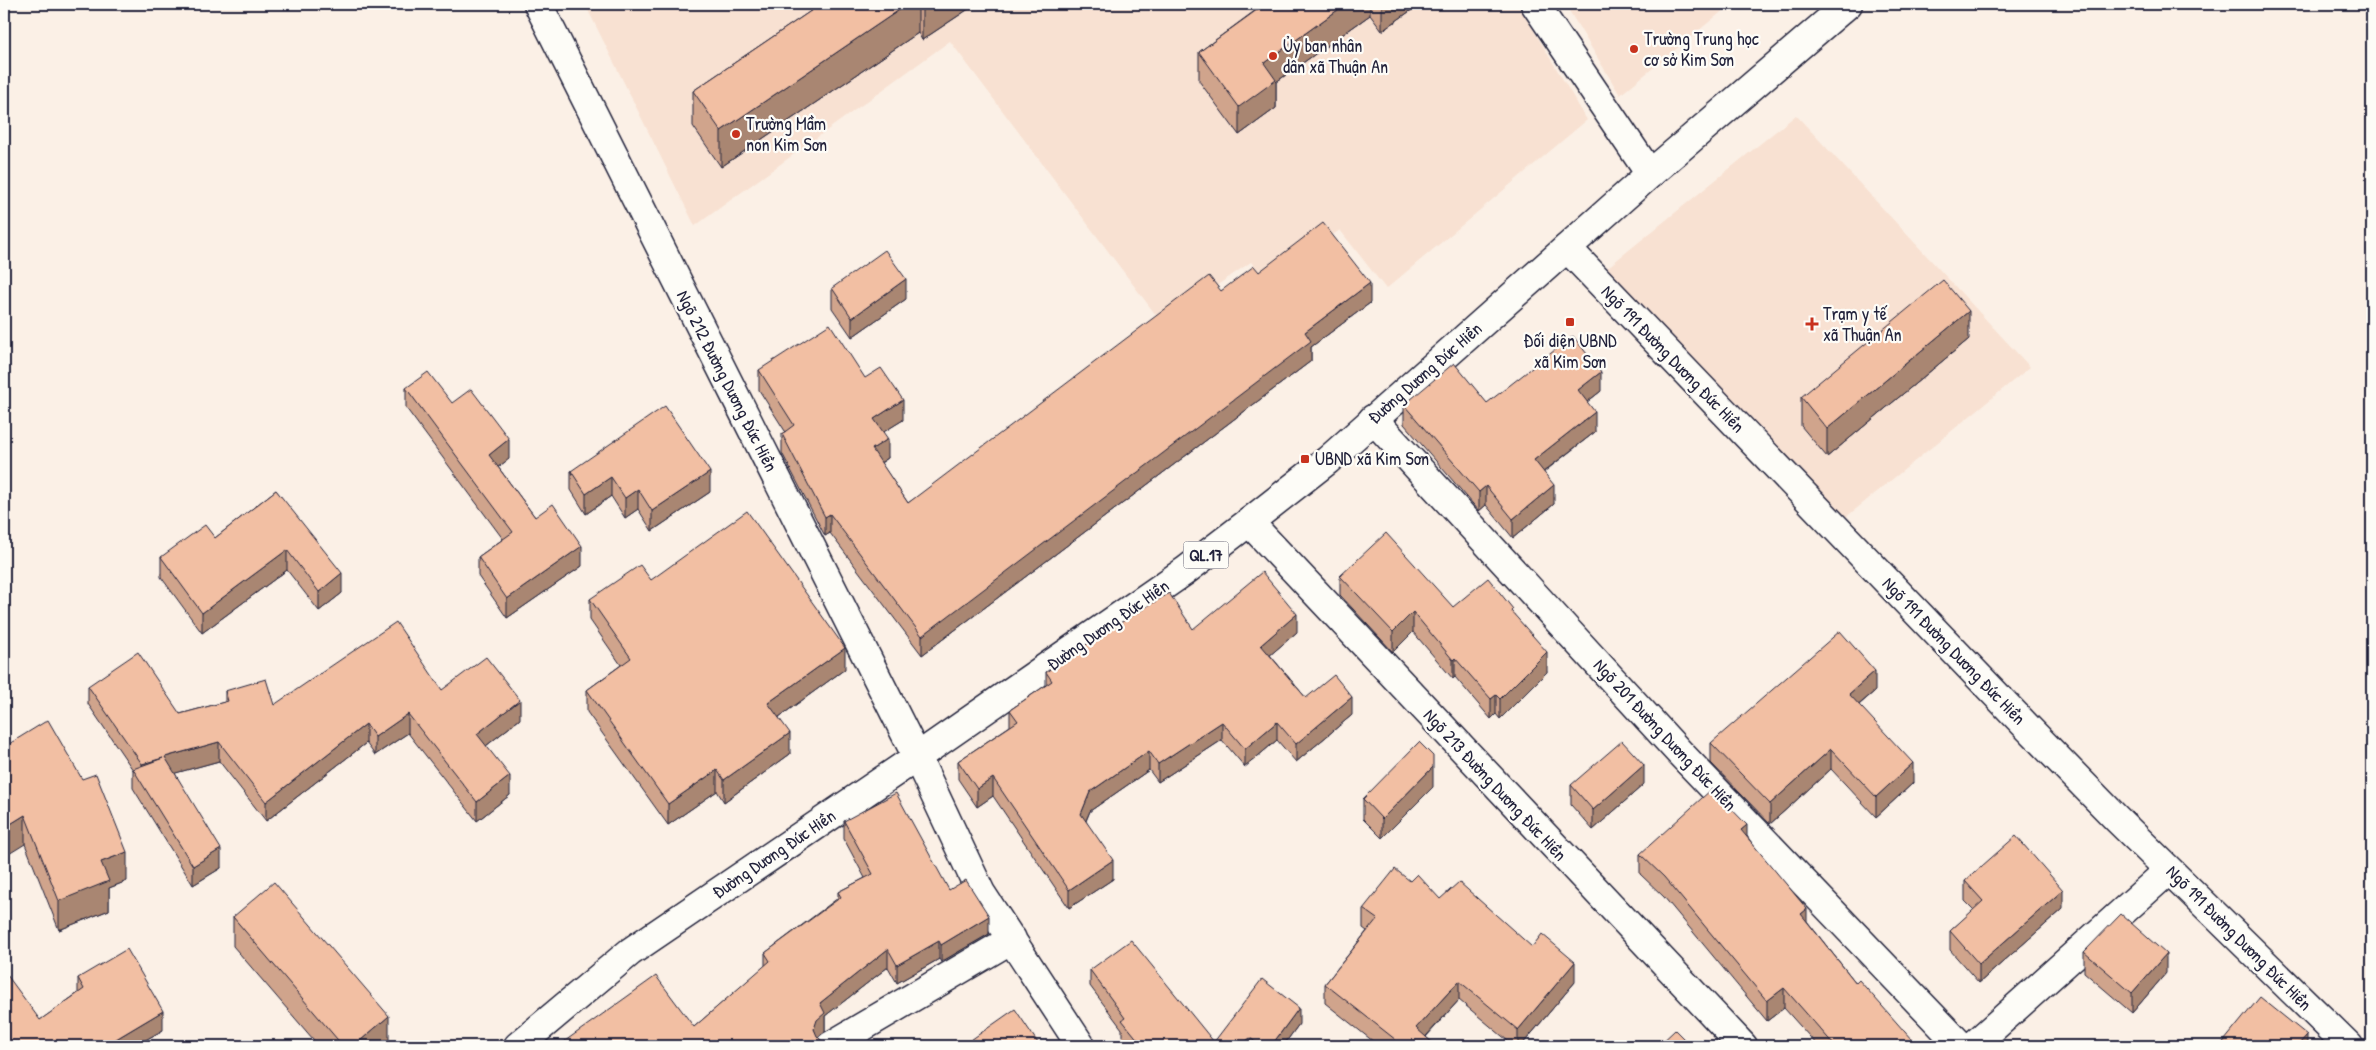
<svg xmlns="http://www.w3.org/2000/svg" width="2376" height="1050" font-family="'Patrick Hand',sans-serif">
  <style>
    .built { fill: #f8e1d2 }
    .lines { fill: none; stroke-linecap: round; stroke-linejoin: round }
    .minor-casing { stroke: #22223b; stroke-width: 31 }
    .trunk-casing { stroke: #22223b; stroke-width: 31 }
    .minor { stroke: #fdfcf7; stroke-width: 28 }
    .trunk { stroke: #fdfcf7; stroke-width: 28 }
    .wall { fill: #d0a48c; stroke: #22223b }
    .shaded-wall { fill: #a98672; stroke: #22223b }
    .building { fill: #f2bfa3; stroke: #22223b }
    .poi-dot { fill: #c8321e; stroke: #fdfcf7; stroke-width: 2 }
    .labels { text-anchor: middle; stroke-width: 4.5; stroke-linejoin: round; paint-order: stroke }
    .shield { fill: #fdfcf7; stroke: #646373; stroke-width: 1 }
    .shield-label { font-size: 16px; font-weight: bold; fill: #22223b }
    .poi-label { font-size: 18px; fill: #22223b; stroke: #fdfcf7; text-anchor: start }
    .street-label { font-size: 18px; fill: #22223b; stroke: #fdfcf7 }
  </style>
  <rect width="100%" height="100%" fill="#fbf0e6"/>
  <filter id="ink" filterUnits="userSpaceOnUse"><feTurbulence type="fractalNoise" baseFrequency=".02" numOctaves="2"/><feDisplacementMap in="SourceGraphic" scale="10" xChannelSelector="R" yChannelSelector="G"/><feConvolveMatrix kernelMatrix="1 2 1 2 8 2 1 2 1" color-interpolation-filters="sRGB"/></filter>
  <g filter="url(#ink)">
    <path class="built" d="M585,4H1518L1587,120L1386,289L1340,230L1264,280L1251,262L1162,323L950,41L695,226Z
      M1565,4H1731L1620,95Z
      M1796,115L2030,367L1829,531L1592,280Z"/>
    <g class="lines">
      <g class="minor-casing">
        <path id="minor" d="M538,4L917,757L981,893L1081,1046
          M1535,4L1650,174
          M1567,248L2029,729L2117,819L2349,1046
          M1373,419L1679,752L1961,1046
          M1249,522L1743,1046
          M830,1046L1012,939
          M1973,1046L2169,870"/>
      </g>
      <g class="trunk-casing">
        <path id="trunk" d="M518,1046L630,952L917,757L1185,571L1249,522L1328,460L1650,174L1848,4"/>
      </g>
      <use href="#minor" class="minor"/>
      <use href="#trunk" class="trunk"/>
    </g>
    <path class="wall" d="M821,4H976L922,40L918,33L721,167L693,126V91Z
      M1264,4H1420L1382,31L1370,15L1276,82V108L1239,135L1199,81V52Z
      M1259,272L1370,303L1311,347V361L922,655L830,533L825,536L782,453V434L785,431L759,390V370L865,378L903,420L883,432L888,458L881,463L908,503L1221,291Z
      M832,288L906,299L852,337L832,308Z
      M1969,339L1827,457L1801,426V397Z
      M406,388L452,403L509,459L498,467L535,517L582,566L507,618L478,576V557L503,539L406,408Z
      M1601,391L1587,402L1595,432L1544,472L1554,504L1513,538L1486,505L1479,511L1404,424V405L1487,403Z
      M571,471L710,492L652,531L638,509L625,518L611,496L586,514L571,490Z
      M276,490L342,593L319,611L287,570L202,633L161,577V557L215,538Z
      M1340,576L1453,607L1513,613L1547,672L1500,719L1496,714L1491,719L1455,677L1453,679L1413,632L1393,652L1340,595Z
      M651,580L845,669L779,717L790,754L724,802L717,791L668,825L587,712V690L621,665L590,620V599Z
      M1193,629L1297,632L1270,655L1306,698L1352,715L1296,762L1277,740L1245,767L1222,740L1158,782L1149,770L1090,811L1086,821L1113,879L1069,908L993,796L977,807L958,779V761L1010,726V710L1046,686V672Z
      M88,686L180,714L225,702V691L274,705L442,690L520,719L486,746L510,795L477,821L408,733L375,755L366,743L266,821L219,761L175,773L221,868L193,885L133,788V770L88,704Z
      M1875,691L1859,705L1913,783L1876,817L1831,769L1770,824L1711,763V743Z
      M4,747L127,881L109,888V910L59,930L25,844Z
      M1644,784L1593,830L1571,805V785Z
      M1433,787L1382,838L1363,819V799Z
      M844,821L949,890L989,934L941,962L939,959L897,983L888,967L825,1016V1031L818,1037L823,1042L694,1027L765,966V953L838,898V892L865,878L844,839Z
      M1747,836L1807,921L1856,983L1912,1046H1818L1784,1008L1767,1021L1664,897L1640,874V854Z
      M1410,881L1440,899L1532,947L1575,982L1521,1046H1514L1459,1000L1426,1037L1436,1046H1379L1325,1003V984L1367,931L1363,928V909Z
      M1965,881L2063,909L1979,983L1950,950V931L1974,910L1965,901Z
      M233,917L389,1044L387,1046H319L233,946Z
      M2084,952L2166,973L2132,1013L2084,972Z
      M1090,970L1214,1042L1299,1024L1283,1046H1130L1122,1036V1029L1090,986Z
      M78,978L163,1030L135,1046H4L78,993Z"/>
    <path class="shaded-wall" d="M908,4H918V33L721,167V131Z
      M923,4H976L922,40V5Z
      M1346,4H1370V15L1276,82V108L1239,135V107L1264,63Z
      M1382,4H1420L1382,31Z
      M906,279V299L852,337V318Z
      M1370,283V303L1311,347V361L922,655V636L1305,332Z
      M1969,311V339L1827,457V429Z
      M1601,372V391L1578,409V390Z
      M903,400V420L874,438V419Z
      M1595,412V432L1534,479V460Z
      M509,439V459L489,474V455Z
      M888,439V458L872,468V449Z
      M710,472V492L652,531V511Z
      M611,477V496L586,514V494Z
      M1554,485V504L1513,538V519Z
      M1486,486V505L1479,511V492Z
      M638,489V509L625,518V498Z
      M830,514V533L825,536V517Z
      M582,546V566L507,618V599Z
      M287,550V570L202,633V613Z
      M342,573V593L319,611V592Z
      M1413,612V632L1393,652V632Z
      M1297,614V632L1261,663V645Z
      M845,648V669L768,725V703Z
      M1547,652V672L1500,719V699Z
      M1455,658V677L1453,679V660Z
      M1875,671V691L1849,713V694Z
      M1496,695V714L1491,719V699Z
      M1352,697V715L1296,762V744Z
      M520,700V719L477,753V734Z
      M408,714V733L375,755V737Z
      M1222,722V740L1158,782V764Z
      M1277,722V740L1245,767V749Z
      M366,724V743L266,821V802Z
      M790,733V754L724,802V780Z
      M219,742V761L165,776V757Z
      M1831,749V769L1770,824V804Z
      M1149,751V770L1090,811L1081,832V814L1090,792Z
      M163,758L142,782V764Z
      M1913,763V783L1876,817V797Z
      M1644,765V784L1593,830V810Z
      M1433,767V787L1382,838V819Z
      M717,770V791L668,825V804Z
      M510,776V795L477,821V802Z
      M993,778V796L977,807V789Z
      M25,815V844L4,857V828Z
      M1747,825V845L1741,830Z
      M221,849V868L193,885V866Z
      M127,852V881L109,888V910L59,930V901L101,862Z
      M1113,860V879L1069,908V890Z
      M2063,890V909L1979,983V964Z
      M1807,909V928L1801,914Z
      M989,916V934L941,962V945Z
      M939,941V959L897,983V965Z
      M888,949V967L825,1016V1031L817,1038L814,1029L820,1003Z
      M2166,954V973L2132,1013V993Z
      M1575,962V982L1521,1046H1518V1030Z
      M1459,981V1000L1417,1046L1416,1028Z
      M1784,988V1008L1767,1021V1001Z
      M1299,1008V1024L1283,1046H1271Z
      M163,1011V1030L135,1046H111V1042Z
      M389,1016V1044L387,1046H354Z
      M2307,1035V1046H2297Z
      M1250,1038V1046H1239Z
      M1912,1040V1046H1905Z"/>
    <path class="building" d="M821,4H908L721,131L693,91Z
      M1265,4H1346L1264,63L1276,80L1239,107L1199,52Z
      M1323,223L1370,283L1305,332L1311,341L922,636L830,514L825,517L782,434L794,425L759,370L830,324L865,378L881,368L903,400L874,419L888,439L872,449L908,503L1209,276L1221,291L1254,266L1259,272Z
      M885,250L906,279L852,318L832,288Z
      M1943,280L1969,311L1827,429L1801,397Z
      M1573,336L1601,372L1578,390L1595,412L1534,460L1554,485L1513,519L1486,486L1479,492L1404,405L1454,363L1487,403Z
      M428,372L452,403L471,389L509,439L489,455L535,517L553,504L582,546L507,599L478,557L513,532L406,388Z
      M665,406L710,472L652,511L638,489L625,498L611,477L586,494L571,471Z
      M276,490L342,573L319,592L287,550L202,613L161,557L205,525L215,538Z
      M747,511L845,648L768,703L790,733L724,780L717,770L668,804L587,690L631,658L590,599L640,565L651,580Z
      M1386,533L1453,607L1488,578L1513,609L1511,611L1547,652L1500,699L1496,695L1491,699L1455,658L1453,660L1413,612L1393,632L1340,576Z
      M1262,572L1297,614L1261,645L1306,698L1334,675L1352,697L1296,744L1277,722L1245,749L1222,722L1158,764L1149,751L1090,792L1081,814L1113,860L1069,890L993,778L977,789L958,761L1018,721L1010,710L1052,681L1046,672L1102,634L1169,593L1193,629Z
      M396,622L442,690L486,657L520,700L477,734L510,776L477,802L408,714L375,737L366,724L266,802L219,742L165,757L221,849L193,866L133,769L163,758L142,764L88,686L138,652L180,714L228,701L225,691L266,679L274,705Z
      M1840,631L1875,671L1849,694L1913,763L1876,797L1831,749L1770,804L1711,743Z
      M48,720L82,779L96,774L127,852L101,862L109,881L59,901L25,815L4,828V747Z
      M1622,741L1644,765L1593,810L1571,785Z
      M1419,742L1433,756V767L1382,819L1363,799Z
      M1712,789L1747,825L1741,830L1807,909L1801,914L1856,983L1859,980L1912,1040L1905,1046H1835L1784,988L1767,1001L1664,877L1640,854Z
      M896,793L949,890L966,880L989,916L941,945L939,941L897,965L888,949L820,1003L825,1013L817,1020L814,1029L817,1036L823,1042L831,1044L839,1041L841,1046H558L656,976L694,1027L770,961L765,953L841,897L838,892L873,874L844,821Z
      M2016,836L2063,890L1979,964L1950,931L1983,901L1965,881Z
      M1395,869L1410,881L1417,874L1440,899L1459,882L1532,947L1542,934L1575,962L1518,1030L1459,981L1416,1028L1436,1046H1389L1396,1040L1325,984L1377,919L1363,909Z
      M274,882L389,1016L354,1046H343L233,917Z
      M2121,914L2166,954L2132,993L2084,952Z
      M1131,940L1214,1042L1262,979L1299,1008L1271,1046H1261L1250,1038L1239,1046H1143L1122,1020L1125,1018L1090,970Z
      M127,949L163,1011L111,1042L114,1046H4V971L40,1020L84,989L78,978Z
      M2260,997L2307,1035L2297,1046H2220Z
      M1015,1009L1040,1046H971L968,1042Z
      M1675,1030L1691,1046H1658Z
      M542,1042L546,1046H537Z
      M1623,1043L1627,1046H1620Z"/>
  </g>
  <g class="poi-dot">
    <circle cx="1634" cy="49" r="5"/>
    <circle cx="1273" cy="56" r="5"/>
    <circle cx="736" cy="134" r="5"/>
    <rect x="1565" y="317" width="10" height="10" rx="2.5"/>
    <path d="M1809.5 316.5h5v5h5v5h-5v5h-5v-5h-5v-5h5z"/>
    <rect x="1300" y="454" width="10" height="10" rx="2.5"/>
  </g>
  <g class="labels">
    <rect class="shield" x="1183.5" y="541.5" width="45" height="27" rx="4"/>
    <g class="shield-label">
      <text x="1206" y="561">QL.17</text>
    </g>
    <g class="poi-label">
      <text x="1644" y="45">Trường Trung học<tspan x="1644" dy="21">cơ sở Kim Sơn</tspan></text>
      <text x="1283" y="52">Ủy ban nhân<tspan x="1283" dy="21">dân xã Thuận An</tspan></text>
      <text x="746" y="130">Trường Mầm<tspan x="746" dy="21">non Kim Sơn</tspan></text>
      <text x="1823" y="320">Trạm y tế<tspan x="1823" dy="21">xã Thuận An</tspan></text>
      <text x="1570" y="347" text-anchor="middle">Đối diện UBND<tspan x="1570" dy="21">xã Kim Sơn</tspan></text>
      <text x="1315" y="465">UBND xã Kim Sơn</text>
    </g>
    <g class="street-label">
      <text transform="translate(1673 359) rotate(46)" y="6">Ngõ 191 Đường Dương Đức Hiền</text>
      <text transform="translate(1425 373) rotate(-41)" y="6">Đường Dương Đức Hiền</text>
      <text transform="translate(727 381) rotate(63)" y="6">Ngõ 212 Đường Dương Đức Hiền</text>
      <text transform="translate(1108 625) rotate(-35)" y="6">Đường Dương Đức Hiền</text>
      <text transform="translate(1954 651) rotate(46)" y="6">Ngõ 191 Đường Dương Đức Hiền</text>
      <text transform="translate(1665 735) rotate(47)" y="6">Ngõ 201 Đường Dương Đức Hiền</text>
      <text transform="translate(1495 785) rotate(47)" y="6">Ngõ 213 Đường Dương Đức Hiền</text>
      <text transform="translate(774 854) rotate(-34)" y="6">Đường Dương Đức Hiền</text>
      <text transform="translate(2239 938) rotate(45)" y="6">Ngõ 191 Đường Dương Đức Hiền</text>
    </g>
  </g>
  <rect width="2376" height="1050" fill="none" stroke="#fdfcf7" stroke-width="20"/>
  <rect x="10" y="10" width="2356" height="1030" fill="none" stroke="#22223b" stroke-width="2" filter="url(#ink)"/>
</svg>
